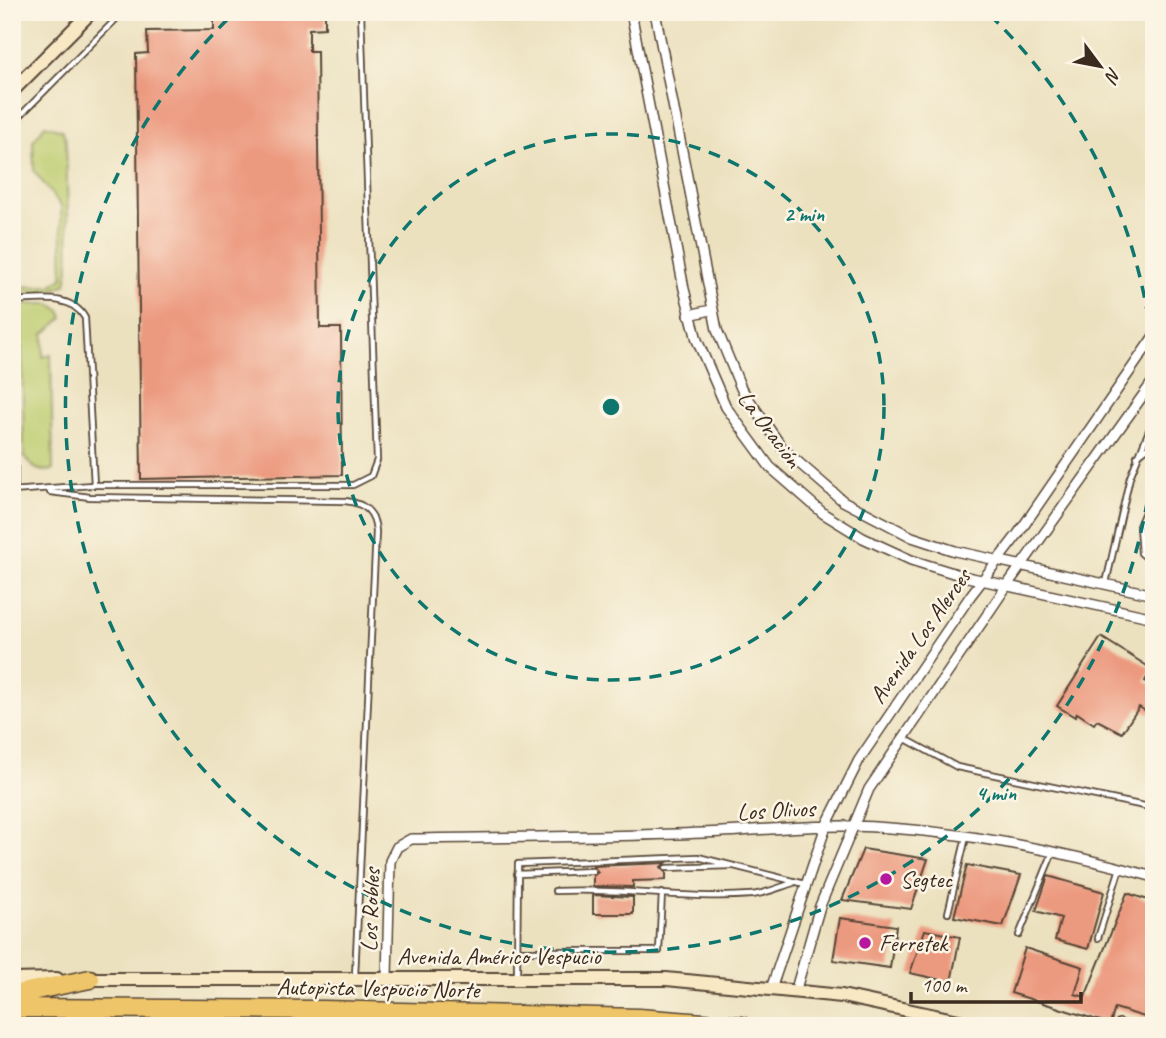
<svg xmlns="http://www.w3.org/2000/svg" width="1166" height="1038" font-family="Caveat,sans-serif">
  <style>
    .green { fill: #bdcc6f; stroke: #7c7b46; stroke-width: 2 }
    .building { fill: #ec9a7f }
    .lines { fill: none; stroke-linecap: round; stroke-linejoin: round }
    .lane-casing { stroke: #564536; stroke-width: 8 }
    .street-casing { stroke: #564536; stroke-width: 12 }
    .secondary-casing { stroke: #564536; stroke-width: 16 }
    .highway-casing { stroke: #564536; stroke-width: 21 }
    .lane { stroke: #fff; stroke-width: 4.5 }
    .street { stroke: #fff; stroke-width: 9 }
    .secondary { stroke: #f8e8c3; stroke-width: 12 }
    .highway { stroke: #eec569; stroke-width: 18 }
    .ring { fill: none; stroke: #0f766e; stroke-width: 3.5; stroke-dasharray: 12 9 }
    .poi-dot { fill: #b5179e; stroke: #fcf5e5; stroke-width: 2.5 }
    .labels { text-anchor: middle; stroke-width: 5; stroke-linejoin: round; paint-order: stroke }
    .street-label { font-size: 24px; fill: #3b2a1e; stroke: #fcf5e5 }
    .poi-label { font-size: 24px; fill: #3b2a1e; stroke: #fcf5e5; text-anchor: start }
    .centre { fill: #0f766e; stroke: #fcf5e5; stroke-width: 3.5 }
    .ring-label { font-size: 21px; text-anchor: middle; font-weight: bold; fill: #0f766e; stroke: #fcf5e5; stroke-width: 5; stroke-linejoin: round; paint-order: stroke }
  </style>
  <rect width="100%" height="100%" fill="#fcf5e5"/>
  <filter id="ink" filterUnits="userSpaceOnUse"><feTurbulence type="fractalNoise" baseFrequency=".0143" numOctaves="2"/><feDisplacementMap in="SourceGraphic" scale="14" xChannelSelector="R" yChannelSelector="G"/><feConvolveMatrix kernelMatrix="1 2 1 2 8 2 1 2 1" color-interpolation-filters="sRGB"/></filter>
  <filter id="wash" filterUnits="userSpaceOnUse"><feTurbulence type="fractalNoise" baseFrequency=".00686" numOctaves="4" result="noise"/><feDisplacementMap in="SourceGraphic" scale="28" xChannelSelector="R" yChannelSelector="G"/><feGaussianBlur stdDeviation="1.57" result="paint"/><feColorMatrix in="noise" values="0 0 0 0 0 0 0 0 0 0 0 0 0 0 0 0 0 1.4 0 .05"/><feComposite in="paint" operator="in"/></filter>
  <g filter="url(#wash)">
    <rect width="100%" height="100%" fill="#ece1bf"/>
    <path class="green" d="M45,125L62,130L66,140L69,268L66,284L49,292L12,293V287L51,286L63,277L61,206L34,171L33,141Z
      M21,304H50L60,310L63,318L44,334L43,357L51,355L53,470C38,473 33,468 24,457Z"/>
    <g id="blocks">
      <path class="building" d="M214,12H325V28L309,29V51H317L320,328H341L342,475L141,479L136,54L148,53L147,31L214,30Z
        M1101,637L1152,669L1145,681L1154,686V716L1139,707L1122,733L1097,720L1094,724L1077,713L1075,717L1057,706Z
        M863,849L928,859L911,909L842,900Z
        M666,863L661,867L666,873V880L633,881V887L593,886V876L598,872L593,866Z
        M967,865L1021,875L1003,926L954,917Z
        M1048,876L1104,892L1088,949L1055,940L1061,918L1036,911Z
        M1127,893L1154,902V1020L1115,1008L1110,1024L1011,993L1025,948L1083,967L1075,994L1085,997Z
        M593,895L633,897V914H593Z
        M840,918L896,926L890,968L833,960Z
        M925,930L960,937L951,982L910,973Z"/>
    </g>
  </g>
  <g filter="url(#ink)">
    <use href="#blocks" fill-opacity="0" stroke="#564536" stroke-width="2"/>
    <g class="lines">
      <g class="lane-casing">
        <path id="lane" d="M12,124L123,12
          M12,301C37,300 71,293 85,318L94,485
          M12,324L15,331V490
          M1137,456L1154,443
          M1154,490L1139,526L1141,553L1154,564
          M12,491L92,485H353L371,476L377,460L361,12
          M50,492L90,497L345,501C365,503 375,512 376,532L355,976
          M1142,552L1154,540
          M1106,583L1130,477L1154,418
          M902,737L957,767L1154,808
          M666,868L731,866
          M517,874L593,871
          M555,891C620,887 686,900 751,895C765,894 780,887 793,883
          M948,913L966,837
          M1019,935L1053,852
          M1098,938L1120,868
          M517,951H659L662,893
          M517,976L518,864L698,857L805,884
          M1118,1026L1119,1022L1132,1026"/>
      </g>
      <g class="street-casing">
        <path id="street" d="M631,12L684,289L697,340L726,407L770,467L824,514L863,538L911,560L963,576L1154,618
          M655,12L717,330L741,388L783,449L843,501L912,537L955,551L1154,595
          M689,315L711,310
          M387,977L390,861L397,847L411,839C508,837 606,837 703,833C753,831 801,825 851,826C954,829 1055,849 1154,877
          M772,986L826,826L859,760L971,595L1018,534L1154,336
          M796,989L820,906L869,789L1008,584L1154,380"/>
      </g>
      <g class="secondary-casing">
        <path id="secondary" d="M12,91L91,12
          M83,979H666L842,996L982,1026
          M12,980L57,979"/>
      </g>
      <g class="highway-casing">
        <path id="highway" d="M12,995L90,979
          M12,1008L324,1010L639,1018L742,1026"/>
      </g>
      <use href="#lane" class="lane"/>
      <use href="#street" class="street"/>
      <use href="#secondary" class="secondary"/>
      <use href="#highway" class="highway"/>
    </g>
  </g>
  <g class="ring">
    <circle cx="611" cy="407" r="273"/>
    <path d="M1153 459A545 545 0 1 1 232 15M990 15A545 545 0 0 1 1153 355"/>
  </g>
  <g class="poi-dot">
    <circle cx="886" cy="879" r="7"/>
    <circle cx="865" cy="943" r="7"/>
  </g>
  <g class="labels">
    <g class="street-label">
      <text transform="translate(770 429) rotate(53)" y="8">La Oración</text>
      <text transform="translate(920 636) rotate(-55)" y="8">Avenida Los Alerces</text>
      <text transform="translate(776 810) rotate(-3)" y="8">Los Olivos</text>
      <text transform="translate(370 910) rotate(-88)" y="8">Los Robles</text>
      <text x="499" y="964">Avenida Américo Vespucio</text>
      <text transform="translate(378 988) rotate(1)" y="8">Autopista Vespucio Norte</text>
    </g>
    <g class="poi-label">
      <text x="900" y="887">Segtec</text>
      <text x="879" y="951">Ferretek</text>
    </g>
  </g>
  <circle cx="611" cy="407" r="10" class="centre"/>
  <g class="ring-label">
    <text x="804" y="221">2 min</text>
    <text x="996" y="800">4 min</text>
  </g>
  <rect width="1166" height="1038" fill="none" stroke="#fcf5e5" stroke-width="42"/>
  <g transform="translate(1100 66) rotate(122)" stroke="#fcf5e5" stroke-width="5" paint-order="stroke">
  <path d="M0-5L12 26L0 18L-12 26Z" fill="#3b2a1e"/>
  <text y="-10" font-size="19" font-weight="bold" text-anchor="middle" fill="#3b2a1e">N</text>
  </g>
  <path d="M911 992v10h170v-10" fill="none" stroke="#3b2a1e" stroke-width="3.5"/>
  <text x="921" y="992" font-size="21" fill="#3b2a1e" stroke="#fcf5e5" stroke-width="5" paint-order="stroke">100 m</text>
</svg>
